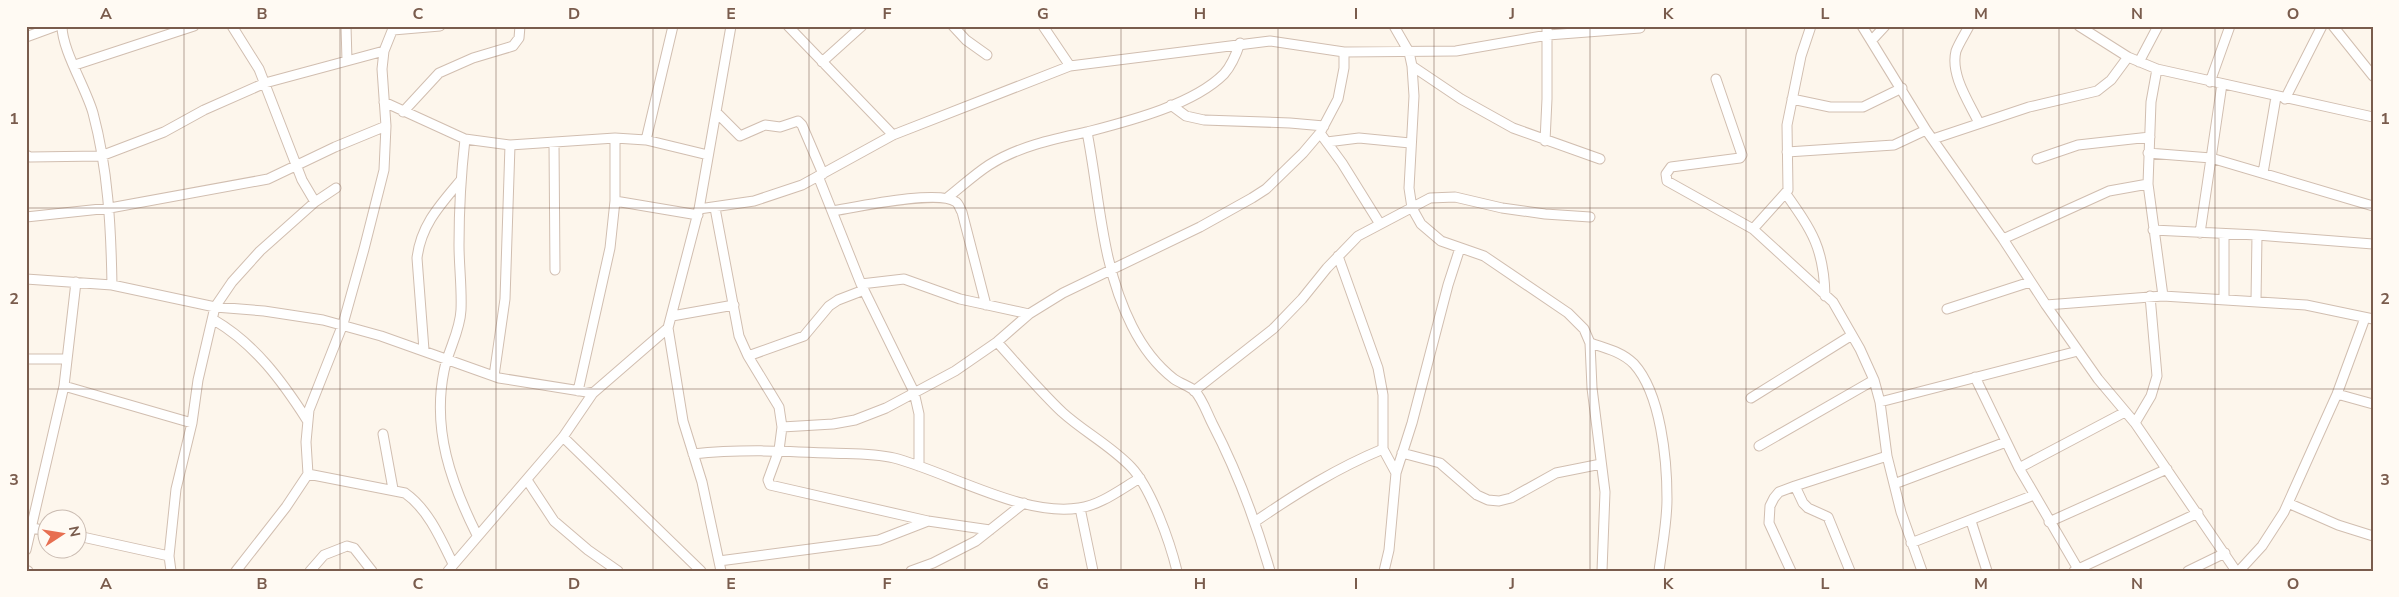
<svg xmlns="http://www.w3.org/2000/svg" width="2399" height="597" font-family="'Nunito Sans',sans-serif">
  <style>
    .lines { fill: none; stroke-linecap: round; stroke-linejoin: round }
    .minor-casing { stroke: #d1beb0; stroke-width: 11 }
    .minor { stroke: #fff; stroke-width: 9 }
    .grid { fill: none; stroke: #7a5c4d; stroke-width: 1; stroke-opacity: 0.55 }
    .neatline { fill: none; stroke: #7a5c4d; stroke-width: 2 }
    .grid-label { font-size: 16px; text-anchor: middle; font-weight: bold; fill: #7a5c4d }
  </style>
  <rect width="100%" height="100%" fill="#fdf6ec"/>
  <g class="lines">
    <g class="minor-casing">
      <path id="minor" d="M62,26C62,50 86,88 93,113C108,169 111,227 112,285
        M232,26L259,69L302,180L315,202
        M346,26L347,61
        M788,26L893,135
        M953,26L966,40L987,55
        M1043,26L1070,66
        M1394,26L1409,52L1412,66L1414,96L1409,188L1412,208L1421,224L1441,241L1484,256L1568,313L1584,329L1590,343L1592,388L1605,492L1602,571
        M1862,26L1926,130L2003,239L2046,305L2098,379L2135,423L2236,571
        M1969,26C1965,34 1959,43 1956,51C1950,75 1969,102 1979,123
        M2079,26L2128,57L2157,69L2373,117
        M2333,26L2373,76
        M393,30L440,26
        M26,37L56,26
        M1872,40L1885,26
        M1240,43C1236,55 1232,65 1224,74C1193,105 1129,121 1087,132C1100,198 1101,265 1132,326C1142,346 1156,365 1174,379C1180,383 1188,386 1194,390C1202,398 1207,413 1212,423C1237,471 1255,519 1270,571
        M822,62L862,26
        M2139,62L2158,26
        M75,65L194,26
        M1412,66L1461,99L1513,128L1600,159
        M2157,69L2151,102L2148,184L2163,296
        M1716,79L1742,155L1740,158L1671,167L1666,174L1667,181L1753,229L1833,302L1860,349L1874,380L1880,402L1887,456L1901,512L1922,571
        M2210,82L2230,26
        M1792,99L1830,107H1863L1902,88
        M2285,99L2322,26
        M384,102L465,139L510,145L615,138L646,140L708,155
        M1171,105L1186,116L1204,120L1290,123L1324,126
        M403,112L439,73L473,58L513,46L519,38L520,26
        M717,113L740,136L765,125L780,127L798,121L802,125L823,174
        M1320,133L1342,163L1380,224
        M465,139C461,174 459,209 459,245C459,266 462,288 461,310C460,332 448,350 444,371C432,430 451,483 477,535
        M1933,139L2029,107L2097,91L2111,80L2128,57
        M646,140L673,26
        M1545,141L1547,99V26
        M1327,142L1359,138L1410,143
        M554,143L555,270
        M1787,152L1894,145L1926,130
        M2148,153L2211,158L2373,206
        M26,155L30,157L101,156L164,132L204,110L265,83L384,51
        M2037,159L2078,145L2150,137
        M2263,173L2276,97
        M818,176L861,284L914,392L919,414V466
        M1786,194C1812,231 1824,248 1825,296
        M947,198C961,187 975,174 989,165C1019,146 1054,139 1087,132
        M615,201L698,215
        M715,208L739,336L748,356L779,407L782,427L779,450L768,480L770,485L928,521L990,530
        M699,209L754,201L802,185L893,135L1070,66L1270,41L1344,52L1456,51L1548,35L1640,28
        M833,211C857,207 939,189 956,202C959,204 960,209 962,212L986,305
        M26,217L110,208L268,179L335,147L386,126
        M1753,229L1788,190L1787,125L1801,56L1811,26
        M2153,230L2257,235L2373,244
        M2200,233L2222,84
        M2003,239L2109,191L2148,184
        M1338,256L1378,368L1383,395V449L1396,473
        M26,279L112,285L215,307L264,311L323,320L381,336L499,378L593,393
        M861,284L904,279L960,299L1029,314
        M2224,299V234
        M2256,301L2257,235
        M2046,305L2163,296L2306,305L2373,319
        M1947,309L2030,282
        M672,316L734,305
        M214,320C255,344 282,381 307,420
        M997,342C1018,365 1039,390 1062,412C1084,432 1110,445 1131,467C1151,488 1170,542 1177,571
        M1590,343C1606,348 1622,352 1634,364C1661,394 1667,460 1667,499C1667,523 1662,547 1659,571
        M424,350L417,258C421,225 440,205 461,180
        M748,356L804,336L829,306L838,300L864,290
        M26,359H67
        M494,376L505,299L510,145
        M1975,377L2019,468L2078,569
        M64,386L192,423
        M578,391L610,248L615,201V138
        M1194,391L1273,329L1302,299L1327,268L1358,236L1430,198L1455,197L1502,208L1545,214L1590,217
        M2337,394L2373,404
        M1751,398L1852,335
        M1880,402L2078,351
        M2135,423L2151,396L2157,376L2150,296
        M782,427L833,424L855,420L886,408L955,371L997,342L1029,314L1063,293L1200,227L1252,198L1266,189L1303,153L1320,133L1338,99L1344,68V52
        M383,434L393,489
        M563,437L701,571
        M1759,446L1874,380
        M1402,453L1440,463L1477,495L1488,500L1499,501L1511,498L1556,473L1601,464
        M693,454C739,449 784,451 830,453C851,454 873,453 894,458C948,472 1023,517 1079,508C1101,505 1121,489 1140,478
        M2019,468L2125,412
        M308,474L405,493C428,509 441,539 453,564
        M527,480L554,521L588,550L618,571
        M1894,484L2006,442
        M1795,486L1803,503L1808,508L1828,517L1850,571
        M2288,503L2338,525L2373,536
        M1080,508L1093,571
        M1256,521C1297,493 1337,468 1383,449
        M1971,521L1987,571
        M2049,522L2167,469
        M32,528L48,531
        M78,536L169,556
        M1911,543L2034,495
        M26,550L64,386L76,282
        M719,561L879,540L928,521
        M26,570L28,571
        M171,571L169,556L176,489L192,423L198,380L215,307L232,282L260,251L315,202L336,188
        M236,571L286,507L308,474L306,442L309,410L343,324L364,249L384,170L386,126L382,69L384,51L394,26
        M310,571L324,555L347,546L354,548L372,571
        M448,571L563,437L593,393L668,328
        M721,571L702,482L683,421L668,328L699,209L731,26
        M911,571L933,563L976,541L1024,503
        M1384,571L1389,550L1396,473L1412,423L1448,285L1460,248
        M1791,571L1769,523L1770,506L1774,498L1779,492L1795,486L1887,456
        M2074,571L2198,513
        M2188,571L2225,553
        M2239,571L2262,546L2284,512L2337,394L2365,318"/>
    </g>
    <use href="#minor" class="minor"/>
  </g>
  <path class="grid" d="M184,26V571M340,26V571M496,26V571M653,26V571M809,26V571M965,26V571M1121,26V571M1278,26V571M1434,26V571M1590,26V571M1746,26V571M1903,26V571M2059,26V571M2215,26V571M26,208H2373M26,389H2373"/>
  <rect width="2399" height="597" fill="none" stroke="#fffaf3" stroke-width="55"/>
  <g transform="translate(62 534) rotate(78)"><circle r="24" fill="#fffaf3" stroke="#cabbb1"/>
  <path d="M0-4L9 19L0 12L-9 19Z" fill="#e76f51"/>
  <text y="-8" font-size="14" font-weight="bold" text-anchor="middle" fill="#7a5c4d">N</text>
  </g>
  <rect x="28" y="28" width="2344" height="542" class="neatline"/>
  <g class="grid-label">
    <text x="106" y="19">A</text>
    <text x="262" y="19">B</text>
    <text x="418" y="19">C</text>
    <text x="574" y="19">D</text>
    <text x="731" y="19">E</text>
    <text x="887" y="19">F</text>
    <text x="1043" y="19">G</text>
    <text x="1200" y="19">H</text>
    <text x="1356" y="19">I</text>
    <text x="1512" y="19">J</text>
    <text x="1668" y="19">K</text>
    <text x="1825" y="19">L</text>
    <text x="1981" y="19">M</text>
    <text x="2137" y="19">N</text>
    <text x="2293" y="19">O</text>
    <text x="14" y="124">1</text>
    <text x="2385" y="124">1</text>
    <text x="14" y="304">2</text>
    <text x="2385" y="304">2</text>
    <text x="14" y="485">3</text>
    <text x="2385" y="485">3</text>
    <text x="106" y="589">A</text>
    <text x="262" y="589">B</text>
    <text x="418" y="589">C</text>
    <text x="574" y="589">D</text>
    <text x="731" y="589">E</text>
    <text x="887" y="589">F</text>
    <text x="1043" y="589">G</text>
    <text x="1200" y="589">H</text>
    <text x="1356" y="589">I</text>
    <text x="1512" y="589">J</text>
    <text x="1668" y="589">K</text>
    <text x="1825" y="589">L</text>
    <text x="1981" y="589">M</text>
    <text x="2137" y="589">N</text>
    <text x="2293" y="589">O</text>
  </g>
</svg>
